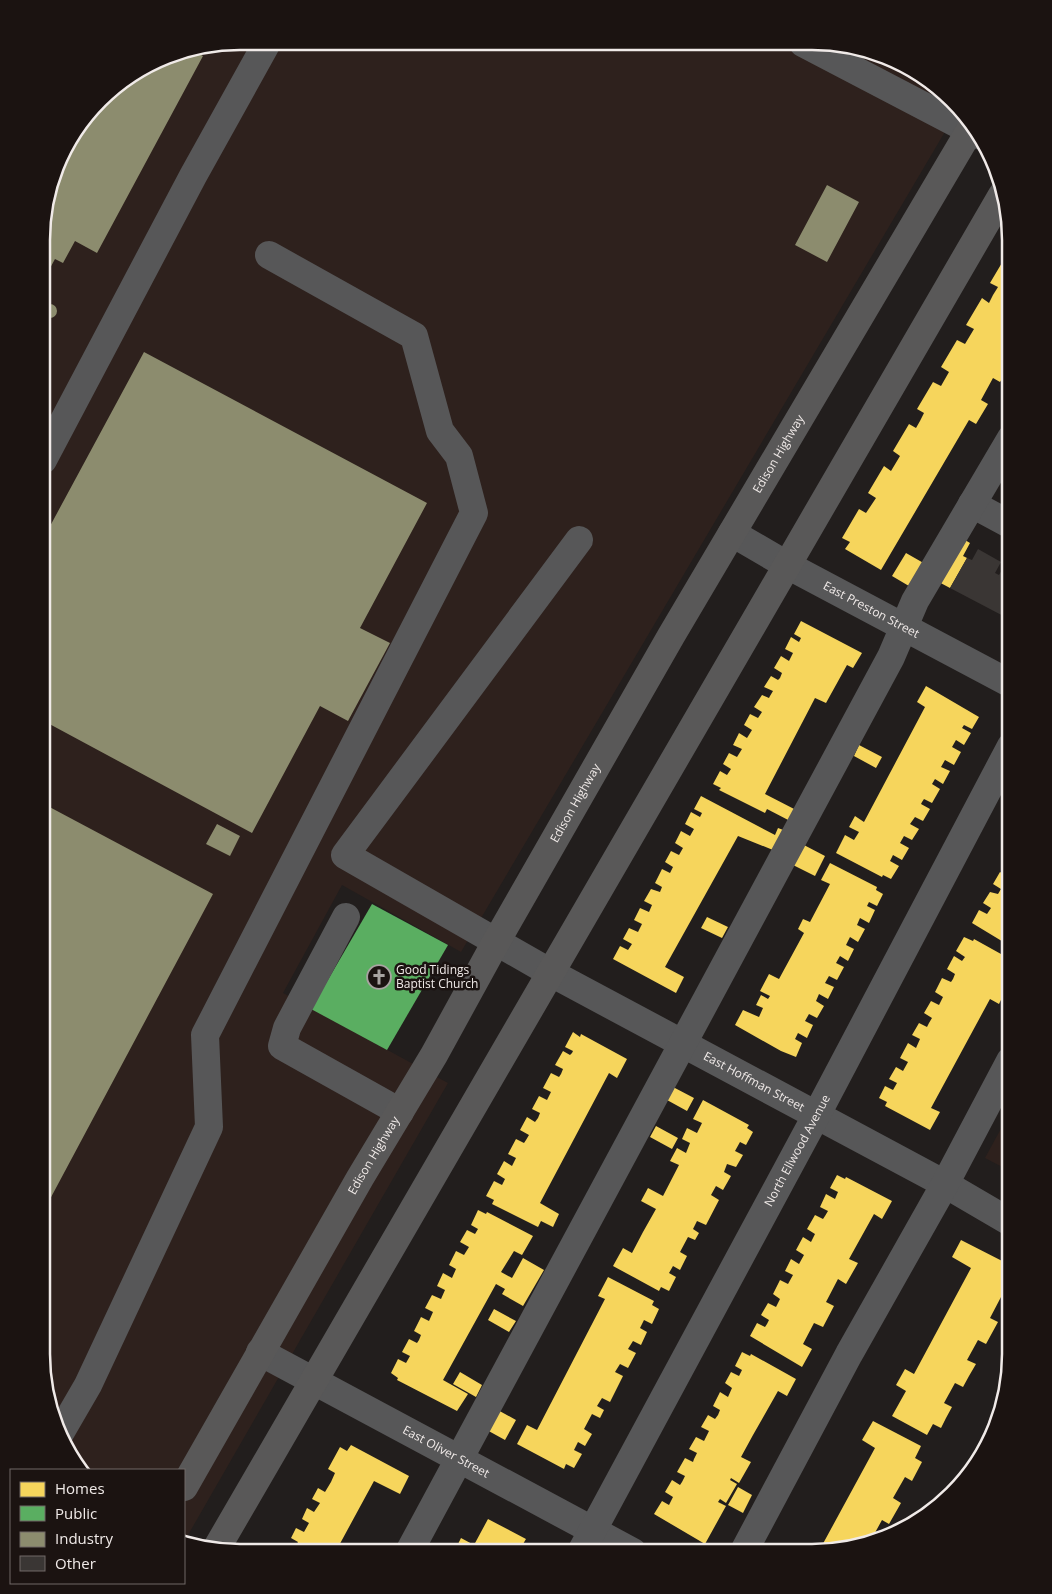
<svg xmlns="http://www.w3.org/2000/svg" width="1052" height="1594" font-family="'Open Sans',sans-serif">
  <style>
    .built { fill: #2e211d }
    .homes { fill: #f6d55c }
    .public { fill: #5aae61 }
    .industry { fill: #8c8c6e }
    .building { fill: #3a3634 }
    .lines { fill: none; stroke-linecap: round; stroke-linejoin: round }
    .minor { stroke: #575758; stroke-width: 28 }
    .major { stroke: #595858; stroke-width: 28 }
    .labels { text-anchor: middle; stroke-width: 5; stroke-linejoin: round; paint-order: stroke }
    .street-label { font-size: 12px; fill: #f0eae8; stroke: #1b1311 }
    .poi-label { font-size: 12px; fill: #f0eae8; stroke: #1b1311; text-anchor: start }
    .rim { fill: none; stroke: #f0eae8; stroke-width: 2.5 }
  </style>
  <rect width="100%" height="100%" fill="#221e1d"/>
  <path class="built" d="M240,41L838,43L888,57L933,83L959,108L461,952L342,885L283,993L448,1083L184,1542V1470H80L57,1430L41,1354L43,214L68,141L109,90L176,52Z
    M1010,1112V1171L985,1158Z"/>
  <path class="homes" d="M1006,256L1011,258V348L1005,359L1011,364L1000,382L993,378L981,400L988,404L976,424L969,420L881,570L845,549L850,542L842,538L859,509L866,513L876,498L868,493L884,466L891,471L900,456L893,451L909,424L916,428L920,421L924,413L917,409L933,382L941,386L949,372L941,367L957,340L965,344L974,329L966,325L982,298L989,303L993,295L998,287L990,283Z
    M960,537L970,543L963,556L967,558L950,588L935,580Z
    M906,553L927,565L914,589L892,576Z
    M801,621L862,653L853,668L847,665L826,703L815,698L765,794L798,811L792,822L767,809L765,813L719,790L721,788L713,784L720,771L727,775L731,769L723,764L729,753L737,757L742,749L733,745L739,733L747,738L752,730L744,725L750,714L758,718L762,712L754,707L762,695L769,698L770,696L773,691L764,687L771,676L778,680L780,678L782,673L774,668L781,656L789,661L793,653L785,649L791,637L799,642L801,638L794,634Z
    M926,686L979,717L972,729L964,725L962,728L971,733L964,745L956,740L952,747L961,752L954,765L945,760L941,767L950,771L943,784L935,779L932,784L940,789L932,803L924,799L922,802L921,804L930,809L923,821L915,817L910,824L919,829L912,840L904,836L900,843L909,848L902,860L893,855L890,861L899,866L891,879L883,875L882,877L836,853L845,835L854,840L859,832L849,827L855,816L864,822L925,707L917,702Z
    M859,745L882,757L876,768L854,756Z
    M701,796L775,835L778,828L786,831L773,850L738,836L665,967L684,977L676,993L613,959L620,946L628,950L632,944L623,939L629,928L638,932L642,924L634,920L640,908L649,912L652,905L644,901L651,889L660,892L662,887L655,883L662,869L670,873L673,867L665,862L671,851L679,855L683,848L675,843L681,831L690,836L694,829L685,824L691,812L700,817L702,813L694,809Z
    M802,844L825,856L815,876L791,864Z
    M830,863L877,887L876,890L883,894L877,906L869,902L867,906L875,910L869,923L860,918L857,925L865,929L858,942L850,937L846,945L854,949L848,961L840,956L836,963L844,967L837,980L829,976L825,983L834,987L828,999L819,994L816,1001L824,1006L817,1018L809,1014L805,1021L813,1025L807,1038L798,1033L795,1039L802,1043L796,1057L781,1051L735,1025L743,1010L759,1017L763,1008L756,1005L761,995L768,999L770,996L760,991L769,974L779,979L804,933L798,929L803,919L810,922L830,884L821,880Z
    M1000,872L1008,877L1010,872V946L972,923L979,910L987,914L991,908L983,903L990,892L998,894L1001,889L993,884Z
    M707,917L728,927L722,938L701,928Z
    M964,937L973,941L974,939L1010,959V981L999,1004L990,999L931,1108L940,1112L930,1130L885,1106L887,1102L879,1098L885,1086L893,1090L897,1083L889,1079L896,1067L903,1071L908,1062L900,1058L908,1043L916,1048L920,1039L912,1035L919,1023L927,1027L929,1023L932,1018L924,1013L931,1001L939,1005L943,997L935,992L942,978L951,982L953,979L955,974L947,969L954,956L962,961L965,957L956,951Z
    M573,1032L580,1037L581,1034L627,1059L617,1078L609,1073L540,1203L559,1214L553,1227L541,1221L538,1227L492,1204L494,1200L486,1196L494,1181L502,1185L505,1179L497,1174L504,1161L512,1166L516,1158L508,1154L516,1139L524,1143L526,1140L529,1135L520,1130L527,1117L535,1122L538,1118L540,1113L532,1109L539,1096L547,1100L551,1092L543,1088L551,1073L559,1077L561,1074L563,1069L555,1065L563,1051L570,1055L572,1053L573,1051L565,1047Z
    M673,1087L694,1098L687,1111L667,1100Z
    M703,1100L749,1125L747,1128L753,1132L746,1145L740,1142L735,1151L743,1155L736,1167L727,1164L724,1172L731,1176L723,1190L716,1186L711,1195L719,1200L706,1225L697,1221L693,1229L699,1233L695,1240L688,1237L680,1252L687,1256L680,1270L673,1266L669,1273L676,1277L669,1291L661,1287L659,1291L613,1266L623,1248L632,1253L643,1232L656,1209L641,1201L648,1188L663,1196L679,1165L670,1161L677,1148L686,1153L690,1143L682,1139L687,1128L697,1133L702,1123L693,1119Z
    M656,1126L678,1138L672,1149L650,1137Z
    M837,1175L845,1179L846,1177L892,1201L882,1219L874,1214L849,1259L858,1263L846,1284L838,1279L826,1302L834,1306L823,1327L814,1323L803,1344L812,1349L802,1367L750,1336L757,1323L765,1327L767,1324L769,1320L761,1315L768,1303L776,1307L780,1299L773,1294L780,1280L788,1284L793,1275L785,1271L791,1259L799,1264L804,1255L796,1250L803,1237L811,1242L815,1234L807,1229L815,1215L823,1219L825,1216L828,1211L820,1207L826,1194L835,1199L838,1192L830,1188Z
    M478,1210L486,1214L487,1212L533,1236L522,1255L514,1251L501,1272L512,1278L523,1258L544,1270L523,1306L502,1294L505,1289L496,1284L443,1380L468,1394L457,1411L397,1380L398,1378L391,1373L398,1359L406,1363L410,1356L402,1352L409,1339L417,1343L419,1340L421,1335L414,1331L421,1317L429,1321L433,1312L425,1308L432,1295L441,1299L445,1290L437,1286L443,1273L452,1278L456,1269L449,1265L456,1251L464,1255L469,1247L460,1242L467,1230L475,1234L478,1229L471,1225Z
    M961,1240L1010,1265V1299L1009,1302L1001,1297L990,1318L998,1322L986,1344L978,1340L967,1360L976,1364L969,1376L963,1387L955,1383L944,1403L952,1407L946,1418L941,1428L933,1424L927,1435L892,1416L906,1391L896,1385L905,1369L914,1374L971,1268L952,1257Z
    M608,1277L654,1301L652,1305L659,1309L652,1324L644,1320L640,1328L647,1332L641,1345L633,1341L628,1349L636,1353L628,1368L620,1364L615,1372L623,1376L610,1402L602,1398L597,1406L604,1410L600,1418L592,1414L584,1429L592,1434L585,1446L578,1442L574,1450L582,1454L574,1468L566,1464L564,1469L517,1444L527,1425L537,1430L605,1299L598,1296Z
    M494,1309L516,1321L509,1332L488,1320Z
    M742,1352L750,1356L751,1354L796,1379L787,1396L778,1391L753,1435L741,1457L751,1462L739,1483L731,1478L730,1480L737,1484L726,1503L720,1499L718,1502L726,1506L705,1544L654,1514L662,1501L669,1505L673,1497L665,1492L672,1480L680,1485L682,1482L685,1476L677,1472L685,1458L693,1462L694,1459L697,1453L689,1449L696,1437L704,1441L709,1431L701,1427L708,1415L715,1419L718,1415L720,1410L713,1406L720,1392L728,1397L732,1388L725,1383L731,1372L739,1376L742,1370L735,1366Z
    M460,1372L482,1385L476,1397L453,1384Z
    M496,1409L516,1420L505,1440L485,1429Z
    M873,1421L921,1446L915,1458L922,1462L912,1481L905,1477L893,1498L901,1503L889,1524L882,1520L871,1540L872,1541L819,1551L875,1448L862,1440Z
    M351,1445L409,1476L400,1494L374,1481L336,1551H293L298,1542L291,1538L296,1528L304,1532L309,1523L302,1519L307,1508L314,1512L320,1503L312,1499L318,1488L325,1492L331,1482L335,1473L328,1469L340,1447L347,1451Z
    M738,1487L752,1495L743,1513L728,1505Z
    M488,1519L526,1539L523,1544L531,1549L530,1552H454L461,1538L474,1545Z"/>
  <path class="public" d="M372,904L448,945L387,1050L311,1009Z"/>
  <path class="industry" d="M191,49L203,56L97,253L75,241L63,263L55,259L43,281V214L68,141L109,90L176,52Z
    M827,185L859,202L827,262L795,245Z
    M43 311a7 7 0 1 1 14 0a7 7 0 1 1-14 0Z
    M144,352L427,503L360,628L390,643L348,721L320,706L252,833L42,720V541Z
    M42,803L213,894L41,1216L42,975Z
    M217,824L240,836L230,856L206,844Z"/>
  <path class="building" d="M978,549L1001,562L995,573L999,575L1011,555V620L950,588L967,558L972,560Z"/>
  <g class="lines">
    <g class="minor">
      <path d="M803,43L979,135"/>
      <path d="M43,460L193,176L268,41"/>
      <path d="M972,504L1011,525"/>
      <path id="s1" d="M732,533L787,565L1011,684"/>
      <path id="s2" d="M579,540L345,855L551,973L945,1184L1010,1222"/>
      <path d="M346,917L287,1028L282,1046L400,1112"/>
      <path id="s3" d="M260,1352L633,1552"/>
      <path d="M59,1435L88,1385L209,1127L205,1035L474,513L459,456L440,431L414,336L269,255"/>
      <path d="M409,1552L891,657L915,601L1011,438"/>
      <path id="s4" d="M581,1552L816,1116L1011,746"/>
      <path d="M743,1553L849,1354L945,1184L1010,1061"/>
    </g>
    <g class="major">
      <path id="s5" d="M184,1487L360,1178L434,1055L496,942L671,636L973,125"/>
      <path d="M215,1551L1002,195"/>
    </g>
  </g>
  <defs>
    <g id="church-ring" transform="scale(1.25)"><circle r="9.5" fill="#1b1311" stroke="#a8a3a1" stroke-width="1.5"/><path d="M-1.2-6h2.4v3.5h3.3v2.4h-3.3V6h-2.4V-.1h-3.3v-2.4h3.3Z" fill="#a8a3a1"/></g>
  </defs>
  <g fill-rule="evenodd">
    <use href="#church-ring" x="379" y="977"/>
  </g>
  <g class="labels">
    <g class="street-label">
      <text dy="4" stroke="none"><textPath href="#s5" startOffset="1192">Edison Highway</textPath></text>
      <text dy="4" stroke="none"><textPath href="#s1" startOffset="159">East Preston Street</textPath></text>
      <text dy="4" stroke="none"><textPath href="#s5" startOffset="788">Edison Highway</textPath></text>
      <text dy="4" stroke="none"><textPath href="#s2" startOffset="860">East Hoffman Street</textPath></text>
      <text dy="4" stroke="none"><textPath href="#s4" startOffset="456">North Ellwood Avenue</textPath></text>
      <text dy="4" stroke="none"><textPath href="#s5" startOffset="382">Edison Highway</textPath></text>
      <text dy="4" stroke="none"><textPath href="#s3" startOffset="211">East Oliver Street</textPath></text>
    </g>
    <g class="poi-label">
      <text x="396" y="974">Good Tidings<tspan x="396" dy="14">Baptist Church</tspan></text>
    </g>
  </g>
  <path d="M0 0H1052V1594H0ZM240 50H812A190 190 0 0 1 1002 240V1354A190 190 0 0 1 812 1544H240A190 190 0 0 1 50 1354V240A190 190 0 0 1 240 50Z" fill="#1b1311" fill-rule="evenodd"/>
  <path class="rim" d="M240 50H812A190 190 0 0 1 1002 240V1354A190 190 0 0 1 812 1544H240A190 190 0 0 1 50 1354V240A190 190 0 0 1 240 50Z"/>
  <rect x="10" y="1469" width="175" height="115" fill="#1b1311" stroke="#706967"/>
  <rect x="20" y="1482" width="25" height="15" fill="#f6d55c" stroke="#706967"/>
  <text x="55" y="1494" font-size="15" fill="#f0eae8">Homes</text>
  <rect x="20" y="1506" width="25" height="15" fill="#5aae61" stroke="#706967"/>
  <text x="55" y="1519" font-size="15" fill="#f0eae8">Public</text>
  <rect x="20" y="1532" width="25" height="15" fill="#8c8c6e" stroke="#706967"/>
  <text x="55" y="1544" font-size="15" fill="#f0eae8">Industry</text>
  <rect x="20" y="1556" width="25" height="15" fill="#3a3634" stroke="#706967"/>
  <text x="55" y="1569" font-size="15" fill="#f0eae8">Other</text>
</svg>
